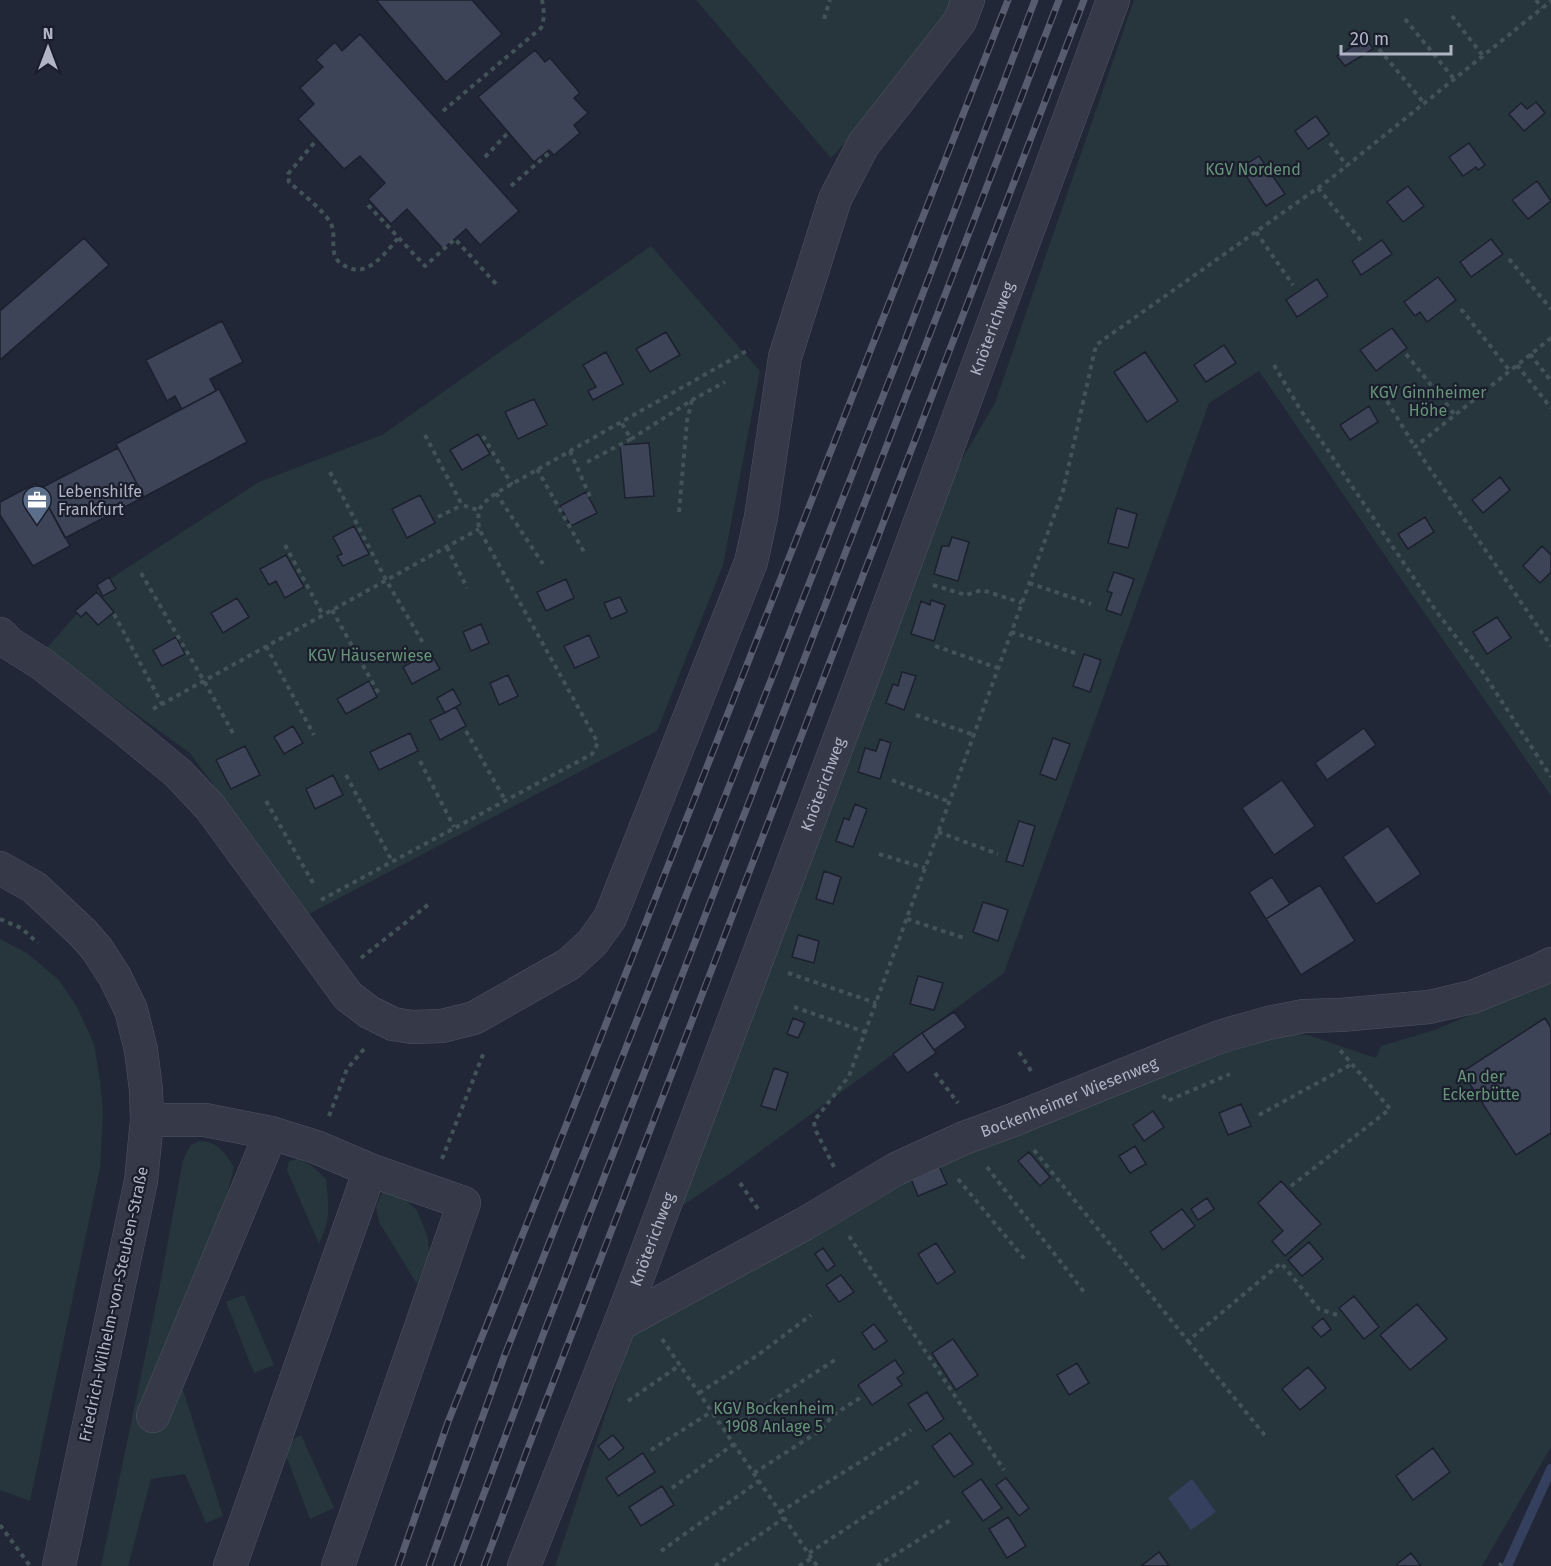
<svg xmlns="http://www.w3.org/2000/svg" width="1551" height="1566" font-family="'Fira Sans',sans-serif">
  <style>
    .green { fill: #26363c }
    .water { fill: #353f5e }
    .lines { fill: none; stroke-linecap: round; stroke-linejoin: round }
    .stream { stroke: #353f5e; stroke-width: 10 }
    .building { fill: #3d4457; stroke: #1c202f; stroke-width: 1.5 }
    .minor-casing { stroke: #4f5463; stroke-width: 34 }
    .path { stroke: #435258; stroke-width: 4; stroke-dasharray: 4.5 4.5; stroke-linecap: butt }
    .minor { stroke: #353948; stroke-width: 33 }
    .rail-casing { stroke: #575c6f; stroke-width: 7 }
    .rail { stroke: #1a1e2c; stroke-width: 4.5; stroke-dasharray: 14; stroke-linecap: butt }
    .path-bridge { stroke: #435258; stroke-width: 4; stroke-dasharray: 4.5 4.5; stroke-linecap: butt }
    .labels { text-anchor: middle; stroke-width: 4.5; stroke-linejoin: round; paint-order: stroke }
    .park-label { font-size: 16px; fill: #679479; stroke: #1a1e2c }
    .street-label { font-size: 16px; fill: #afb4c4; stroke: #1a1e2c }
    .poi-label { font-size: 16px; fill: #afb4c4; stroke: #1a1e2c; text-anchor: start }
  </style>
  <rect width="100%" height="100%" fill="#212737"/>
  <path class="green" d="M696,0H961L883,101L831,158Z
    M1134,0H1551V796L1403,582L1259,371L1209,403L1004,973L732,1172L673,1212L941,495L995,403Z
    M651,246L760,371L723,565L657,731L309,914L190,753L46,649L104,583L259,482L382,435Z
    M0,939L27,953L59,980L77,1007L94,1044L100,1080L103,1113L100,1168L30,1501L0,1490Z
    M1551,980V1447L1482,1566H555L636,1323L931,1161L1256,1033L1308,1035L1376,1058L1381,1046L1435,1030Z
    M199,1141C217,1141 225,1153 234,1167L225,1202L171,1352L223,1516L206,1523L185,1474L151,1479L128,1566H101L158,1295L183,1160L190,1146Z
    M298,1159L312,1166L326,1179C329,1208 331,1217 319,1244L287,1170L289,1161Z
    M382,1192L397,1193L417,1210L428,1238L429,1254L417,1284L379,1222L376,1207Z
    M244,1295L274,1365L254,1373L226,1302Z
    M301,1435L334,1508L310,1519L282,1445Z"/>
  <path class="water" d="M1192,1479L1216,1512L1191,1530L1168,1498Z"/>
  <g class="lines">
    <path class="stream" d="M1507,1566L1551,1469"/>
  </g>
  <path class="building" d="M376,0H472L502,34L446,82Z
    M360,34L519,211L480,245L466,229L443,249L407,209L391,224L368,199L385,183L360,156L344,169L298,119L314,104L300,88L323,67L316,60L335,42L342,51Z
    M1366,38L1373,49L1345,66L1337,56Z
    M535,50L545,62L550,58L580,93L574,98L588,113L574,125L580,133L554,155L549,150L534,162L478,97Z
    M1536,102L1545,113L1524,131L1509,114L1521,103L1527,109Z
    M1316,116L1329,134L1308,149L1295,131Z
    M1469,143L1485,165L1478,170L1476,167L1463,176L1449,157Z
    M1259,156L1285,194L1266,206L1241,168Z
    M1537,181L1551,201L1528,219L1512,200Z
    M1408,186L1424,206L1403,222L1387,202Z
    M84,238L109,265L0,360V311Z
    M1491,239L1503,254L1471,277L1460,262Z
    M1382,240L1392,254L1361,275L1352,261Z
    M1438,277L1456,300L1427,322L1420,312L1415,316L1404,302Z
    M1317,279L1328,296L1297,317L1286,300Z
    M222,321L243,362L210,379L216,391L182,409L175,396L167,401L146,360Z
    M1392,328L1407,348L1376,371L1360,350Z
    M666,332L680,355L650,372L636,349Z
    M1224,345L1236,363L1206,382L1194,365Z
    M606,352L623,384L593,400L588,391L596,387L583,365Z
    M1145,352L1178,401L1147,422L1114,372Z
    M219,389L247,442L144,497L116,444Z
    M534,399L547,425L518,439L505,412Z
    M1369,406L1378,422L1350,440L1340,425Z
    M478,434L490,454L462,470L450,450Z
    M649,443L654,496L625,498L620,445Z
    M118,448L144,497L65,538L39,489Z
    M1500,477L1510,490L1483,513L1472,500Z
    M36,483L70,546L33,566L0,515V502Z
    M586,492L597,513L571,526L560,506Z
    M420,495L435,523L407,538L392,509Z
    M1117,508L1137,514L1128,548L1108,543Z
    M1425,517L1434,532L1408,549L1398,534Z
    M354,526L369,554L343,566L337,556L342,554L333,537Z
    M952,537L969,542L958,581L934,574L942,546H949Z
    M1542,546L1551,555V572L1540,583L1523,566Z
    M286,555L304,587L285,598L276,581L269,585L260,569Z
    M1114,572L1134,579L1121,615L1106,610L1112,593L1107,591Z
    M109,577L116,589L103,596L97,585Z
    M566,579L574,598L546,611L537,592Z
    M97,592L114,612L98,625L86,612L81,617L75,611Z
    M620,597L627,612L611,619L604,603Z
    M237,598L249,617L223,633L211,613Z
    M931,600L945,605L934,641L911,634L921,601L930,605Z
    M1497,617L1511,638L1487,654L1473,632Z
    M481,624L489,643L471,651L463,632Z
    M589,635L599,657L575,668L564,646Z
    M176,637L185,654L162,666L153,650Z
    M430,652L440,669L412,684L403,667Z
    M1084,654L1101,660L1090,692L1073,686Z
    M902,672L916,676L904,710L886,703L893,684L898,686Z
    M508,675L518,696L499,705L490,683Z
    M369,681L377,697L346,714L337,699Z
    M453,689L461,704L445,713L437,698Z
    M456,707L466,726L440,740L430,720Z
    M293,726L303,743L284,754L274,737Z
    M1364,728L1376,745L1327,780L1315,763Z
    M410,733L418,751L379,770L370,752Z
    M1053,738L1070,744L1056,780L1040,774Z
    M880,739L891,743L880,779L858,772L865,748L876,751Z
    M245,746L260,775L231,789L216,760Z
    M333,775L343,795L315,809L306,789Z
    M1282,780L1315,826L1274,855L1242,808Z
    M855,804L867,809L853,847L836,841L844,818L849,820Z
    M1019,821L1035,826L1023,866L1006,861Z
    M1388,826L1421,874L1376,904L1343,857Z
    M824,871L841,877L833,904L816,899Z
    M1272,877L1290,904L1266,919L1249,892Z
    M1320,885L1355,941L1301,975L1266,919Z
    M983,902L1008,910L998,941L973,932Z
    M798,935L819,941L814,963L792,957Z
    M918,976L943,983L934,1010L910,1004Z
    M954,1012L966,1027L934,1050L922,1033Z
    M793,1018L805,1023L798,1038L787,1034Z
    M1545,1018L1551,1028V1133L1516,1155L1462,1072Z
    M922,1033L936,1053L907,1073L893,1054Z
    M774,1068L788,1073L776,1110L761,1106Z
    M1241,1104L1251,1126L1228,1135L1219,1113Z
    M1153,1111L1164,1127L1144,1141L1133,1125Z
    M1135,1146L1146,1164L1130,1173L1119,1156Z
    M1029,1152L1050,1177L1040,1186L1018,1161Z
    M939,1166L947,1184L918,1196L911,1179Z
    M1281,1181L1321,1224L1285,1256L1272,1241L1283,1231L1258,1203Z
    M1207,1198L1214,1209L1198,1220L1191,1209Z
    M1182,1209L1195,1226L1163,1250L1150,1232Z
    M1309,1242L1323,1259L1302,1276L1288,1260Z
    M936,1243L955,1272L937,1284L918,1254Z
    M823,1248L835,1265L827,1271L815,1254Z
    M841,1275L854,1292L839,1302L826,1285Z
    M1354,1296L1379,1327L1364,1339L1339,1308Z
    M1417,1304L1447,1339L1410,1370L1380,1335Z
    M1323,1318L1331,1329L1321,1337L1312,1327Z
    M874,1324L887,1341L874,1350L862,1333Z
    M953,1339L978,1375L956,1390L932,1353Z
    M895,1360L904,1373L897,1378L902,1385L872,1405L858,1385Z
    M1077,1363L1089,1383L1069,1395L1057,1375Z
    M1308,1367L1326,1388L1300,1410L1282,1389Z
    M927,1392L944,1419L926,1431L908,1404Z
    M950,1433L973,1464L954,1477L932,1446Z
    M613,1435L624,1448L609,1460L598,1446Z
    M1433,1448L1450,1472L1413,1500L1396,1476Z
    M643,1453L655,1472L618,1496L606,1478Z
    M1006,1478L1029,1508L1019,1516L996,1485Z
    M981,1479L1002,1508L983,1521L962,1492Z
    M662,1486L674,1505L641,1526L629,1507Z
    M1008,1517L1026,1546L1007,1558L989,1529Z
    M1159,1552L1169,1566H1141Z
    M1411,1553L1421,1566H1398L1397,1564Z"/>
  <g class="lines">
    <g class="minor-casing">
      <g id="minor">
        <path d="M0,634L9,643L42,664L121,726L178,773L210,807L348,996L369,1012L393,1024L412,1027L442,1026L474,1018L569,964L592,943L610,918L751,562L761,517L785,357L835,199L863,145L960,21L968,0"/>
        <path d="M0,868L34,887L83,933L97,949L115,977L131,1010L141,1050L146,1090L147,1120L141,1181L59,1566"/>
        <path d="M147,1120H205L271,1133L316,1147L370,1170L464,1203L338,1566"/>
        <path id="s1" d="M620,1324L804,1224L896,1169L964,1138L1013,1120L1173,1055L1222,1036L1268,1023L1304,1016L1341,1015L1429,1007L1472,997L1539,970L1551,964"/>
        <path d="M153,1416L271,1133"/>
        <path d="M230,1566L370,1170"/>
        <path id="s2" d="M524,1566L620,1324L865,671L1113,0"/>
      </g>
    </g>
    <path class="path" d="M1536,0L1542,8
      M1452,16L1483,56
      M824,19L830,0
      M1405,19L1454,79
      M1379,49L1424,103
      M443,111L541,28C545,18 544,11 542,0
      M314,143L288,174L289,182C300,192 322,209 330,222C337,233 330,247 336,258C338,262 343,265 347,267C368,278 386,252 399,237
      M1330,143L1347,166
      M485,157L507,134
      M511,186L549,153
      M1318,188L1363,243
      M368,205L425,266L455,239L497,285
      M1256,232L1293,285
      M1509,259L1551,309
      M1461,309L1510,371
      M1551,338L1415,447L1551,646
      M1406,354L1455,415
      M1530,354L1551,381
      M1274,365L1300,409L1436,611L1482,671L1551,777
      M1517,365L1551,408
      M1387,401L1415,447
      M425,435L462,505L478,510
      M483,436L512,485
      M631,439L692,400L725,382
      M570,451L591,499
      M587,462L631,439L621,422
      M537,469L584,552
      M330,472L386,580L423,643
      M496,493L543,564
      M679,512L687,421L692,400
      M438,517L462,505
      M285,545L323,615
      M447,547L467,588
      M141,573L204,681L234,735
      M1029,583L1091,604
      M933,585L966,595L982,590L1022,603
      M332,610L379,694
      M114,614L162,704
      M1011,632L1075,653
      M266,646L314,735
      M935,646L998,668
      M153,709L479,529
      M916,715L974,735
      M466,731L505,800
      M420,761L454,827
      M346,775L392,861
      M892,780L950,802
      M266,801L313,883
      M938,832L998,854
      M879,854L925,868
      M321,900L592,754L598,743L479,529C477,508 479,506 496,493L750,349
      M0,919L21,928L38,943
      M907,919L964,938
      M361,958L429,904
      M788,973L876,1003
      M794,1007L865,1032
      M1019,1052L1033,1074
      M935,1073L958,1103
      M1163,1095L1167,1101L1230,1074
      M1259,1115L1352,1064
      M329,1116L347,1069L364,1049
      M1034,1150L1188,1341L1281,1263L1319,1309L1337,1315
      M442,1159L484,1052
      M834,1167L815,1129L814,1121L849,1076L1063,491L1096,345L1329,180L1551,1
      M987,1167L1084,1292
      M958,1179L1027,1262
      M740,1183L758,1209
      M1291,1186L1390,1109L1340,1050
      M849,1236L1004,1470
      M662,1339L817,1566
      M1188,1341L1267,1438
      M699,1393L758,1355L811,1315
      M628,1401L680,1365
      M725,1431L838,1358
      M651,1450L711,1412
      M754,1473L821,1430L833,1415L860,1398
      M672,1488L734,1444
      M780,1512L911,1430
      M661,1551L759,1481
      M809,1553L922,1479
      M715,1566L784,1518
      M799,1566L812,1558
      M877,1566L952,1519
      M1500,1566L1501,1563"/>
    <use href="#minor" class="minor"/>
    <g class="rail-casing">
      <path id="rail" d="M398,1566L448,1422L571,1113L1008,0
        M429,1566L504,1357L902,348L1035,0
        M457,1566L543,1335L1059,0
        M484,1566L526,1453L1084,0"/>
    </g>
    <use href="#rail" class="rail"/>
    <path class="path-bridge" d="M0,1525L30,1566"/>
  </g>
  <defs>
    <g id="office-pin" transform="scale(1.5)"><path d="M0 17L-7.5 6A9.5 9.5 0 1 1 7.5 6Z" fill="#5c6f8a" stroke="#1a1e2c"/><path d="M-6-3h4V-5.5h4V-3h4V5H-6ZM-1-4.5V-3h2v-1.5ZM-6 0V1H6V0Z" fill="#fff"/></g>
  </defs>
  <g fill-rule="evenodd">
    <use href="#office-pin" x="37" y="500"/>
  </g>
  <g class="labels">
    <g class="park-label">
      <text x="1253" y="175">KGV Nordend</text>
      <text x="1428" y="398">KGV Ginnheimer<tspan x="1428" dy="18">Höhe</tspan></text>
      <text x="370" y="661">KGV Häuserwiese</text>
      <text x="1481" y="1082">An der<tspan x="1481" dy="18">Eckerbütte</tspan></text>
      <text x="774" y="1414">KGV Bockenheim<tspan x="774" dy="18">1908 Anlage 5</tspan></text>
    </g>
    <g class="street-label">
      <text dy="6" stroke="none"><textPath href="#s2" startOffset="1323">Knöterichweg</textPath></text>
      <text dy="6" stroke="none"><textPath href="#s2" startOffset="837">Knöterichweg</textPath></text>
      <text dy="6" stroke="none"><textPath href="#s1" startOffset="504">Bockenheimer Wiesenweg</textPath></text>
      <text dy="6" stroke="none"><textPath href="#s2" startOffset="351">Knöterichweg</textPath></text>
      <text transform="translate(113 1304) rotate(-78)" y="6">Friedrich-Wilhelm-von-Steuben-Straße</text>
    </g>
    <g class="poi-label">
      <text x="58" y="497">Lebenshilfe<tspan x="58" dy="18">Frankfurt</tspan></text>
    </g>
  </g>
  <g transform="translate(48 48)" stroke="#1a1e2c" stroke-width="4.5" paint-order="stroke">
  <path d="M0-4.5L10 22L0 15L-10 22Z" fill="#afb4c4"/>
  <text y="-9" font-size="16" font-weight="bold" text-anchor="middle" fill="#afb4c4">N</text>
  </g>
  <path d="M1341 45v9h110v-9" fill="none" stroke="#afb4c4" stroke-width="3"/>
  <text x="1350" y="45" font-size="18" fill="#afb4c4" stroke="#1a1e2c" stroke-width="4.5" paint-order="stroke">20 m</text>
</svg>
